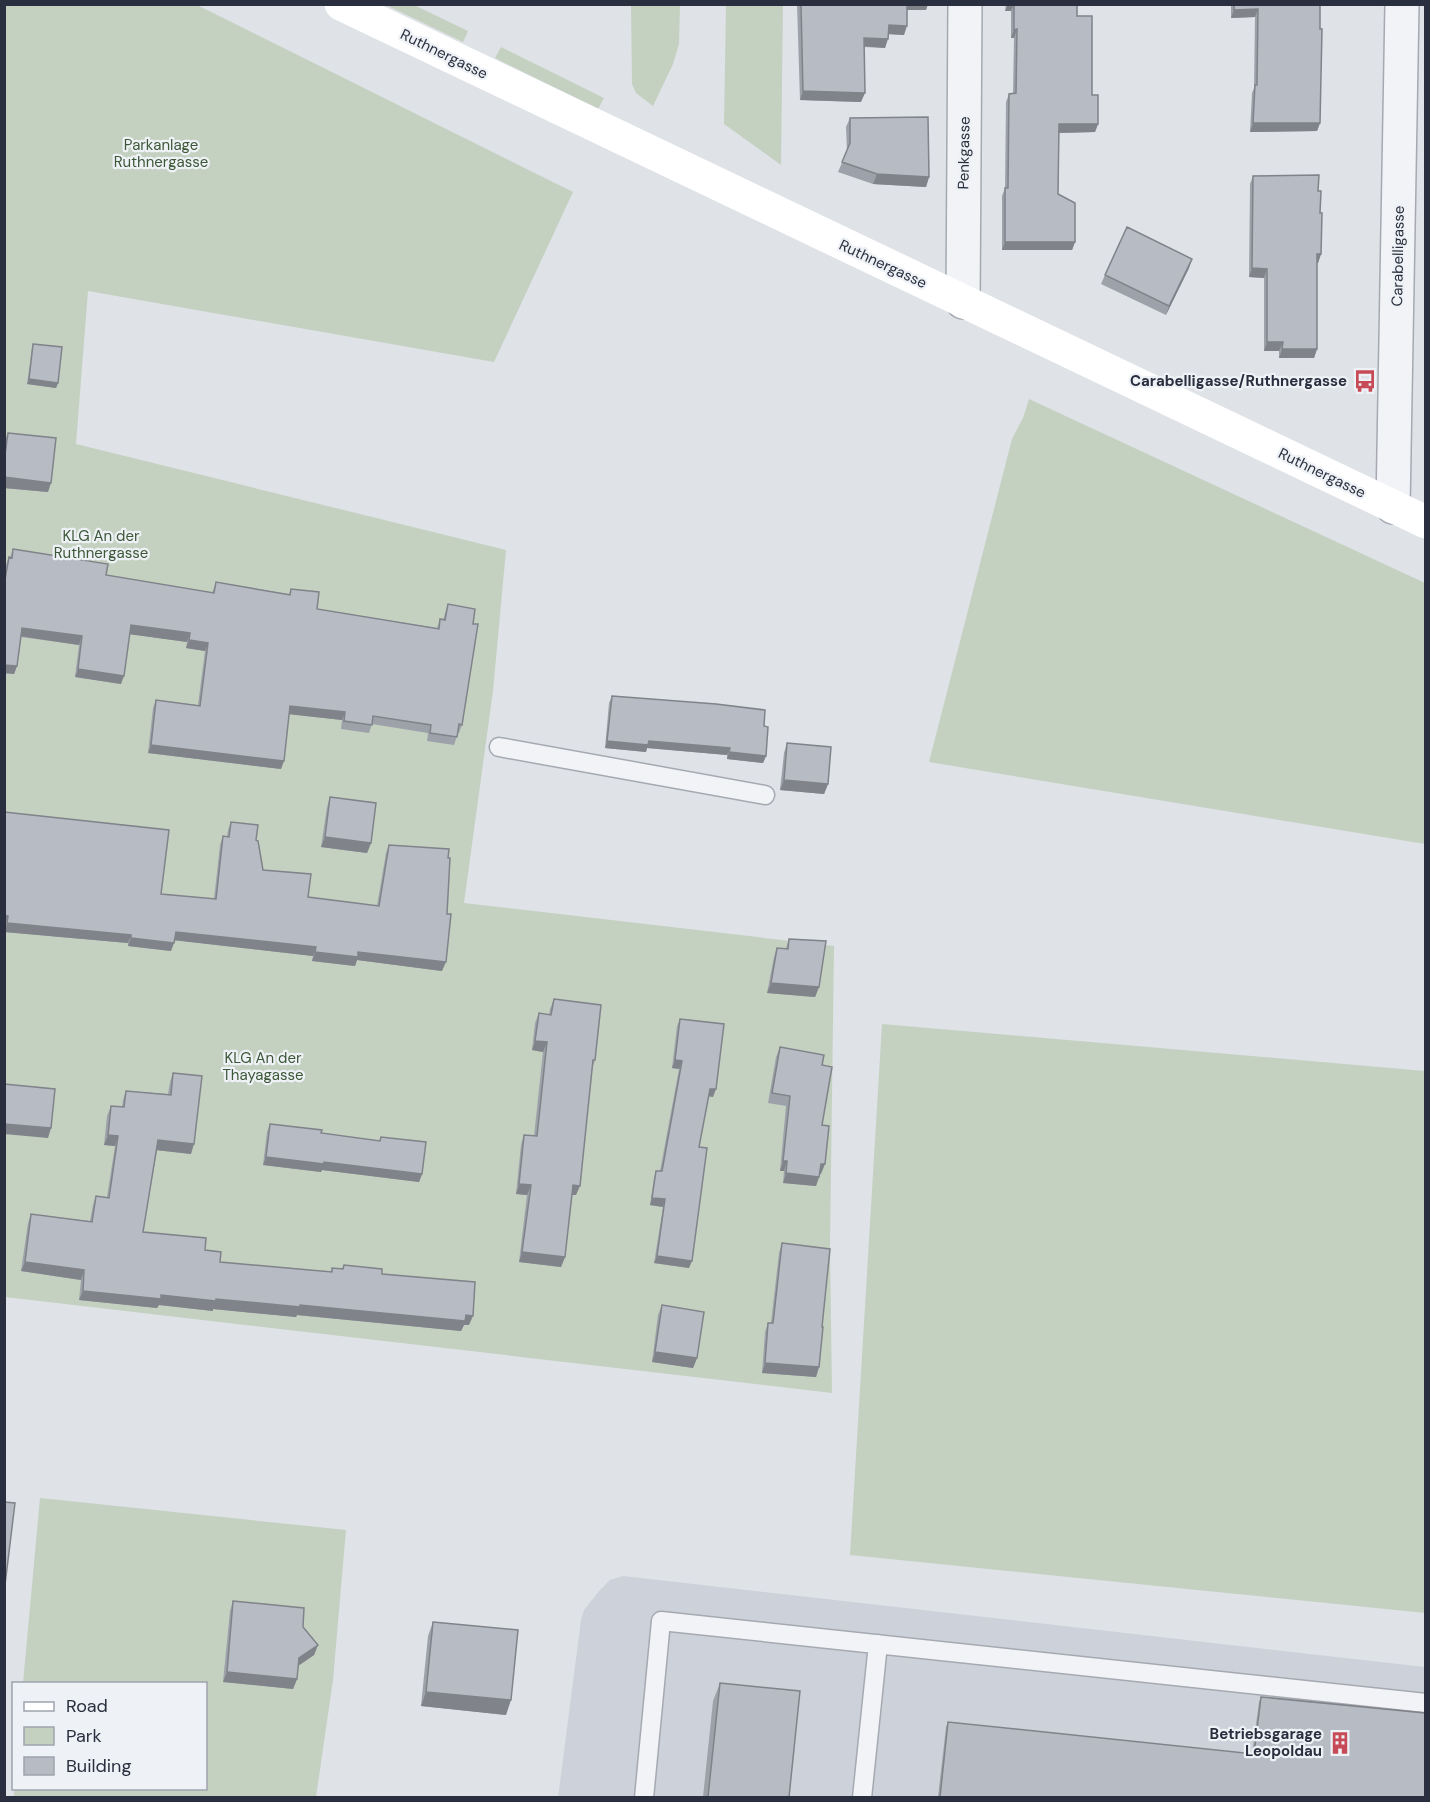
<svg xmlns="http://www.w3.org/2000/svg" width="1430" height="1802" font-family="'DM Sans',sans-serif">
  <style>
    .built { fill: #cdd1d9 }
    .green { fill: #c4d1c1 }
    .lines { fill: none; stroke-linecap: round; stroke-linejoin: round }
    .lane-casing { stroke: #a5a9b1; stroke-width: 21 }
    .street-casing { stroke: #a5a9b1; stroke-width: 36 }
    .lane { stroke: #f2f3f6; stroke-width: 18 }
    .street { stroke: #f2f3f6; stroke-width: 33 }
    .secondary { stroke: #fff; stroke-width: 33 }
    .wall { fill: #9da1a9 }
    .shaded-wall { fill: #808389 }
    .building { fill: #b7bbc4; stroke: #808389; stroke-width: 1.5 }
    .labels { text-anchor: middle; stroke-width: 4.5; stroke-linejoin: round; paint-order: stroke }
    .street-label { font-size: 15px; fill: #292f3e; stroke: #eef1f5 }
    .park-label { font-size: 15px; fill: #3c5837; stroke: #eef1f5 }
    .poi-label { font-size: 15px; font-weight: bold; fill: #292f3e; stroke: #eef1f5; text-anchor: end }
  </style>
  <rect width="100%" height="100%" fill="#dfe2e7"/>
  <path class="built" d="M623,1576L1425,1667V1797L558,1798L581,1620L584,1610L600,1590L610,1580Z"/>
  <path class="green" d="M5,5H197L573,192L494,362L88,291L76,444L506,550L493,691L464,903L834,946L830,1246L832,1393L5,1297Z
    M386,5H414L468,31L463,42Z
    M631,5H680L679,44L673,64L653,106L636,93L632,84Z
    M726,5H783L781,165L724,124Z
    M501,47L604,98L598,109L495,58Z
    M1029,399L1425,583V844L929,762L1012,439L1023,418Z
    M882,1024L1425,1071V1613L850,1555Z
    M40,1498L346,1530L333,1680L316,1797L14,1798V1788H206V1684L23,1683Z"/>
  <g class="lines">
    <g class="lane-casing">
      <path id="lane" d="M499,747L765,795
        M644,1798L661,1621L1426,1703
        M862,1798L878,1644"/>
    </g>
    <g class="street-casing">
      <path id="street" d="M963,302L965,4
        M1393,507L1402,4"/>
    </g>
    <use href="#lane" class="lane"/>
    <use href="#street" class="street"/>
    <path class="secondary" d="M341,4L1426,522"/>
  </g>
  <path class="wall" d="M797,4H928L926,10H907L904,35L888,34L885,48L864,47L861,102L800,100Z
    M1006,4H1077V16L1098,124L1095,132L1059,133L1058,194L1075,242L1072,250H1002V196L1005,188L1006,102L1009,94H1013L1014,38H1011V11H1005Z
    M1231,4H1320V123L1317,131L1250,132L1252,93L1254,88L1255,17L1231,18Z
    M850,118L929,177L926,187L873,184L838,172L847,151L846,127Z
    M1253,176L1318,191L1321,254L1318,263H1317V349L1314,358H1279V351H1264V278L1249,277L1250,184Z
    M1192,259L1189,268L1166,315L1101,284L1105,275Z
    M33,344L58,383L56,388L27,384L32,349Z
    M8,433L48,492L4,488V442Z
    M13,549L106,575L212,593L216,582L289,594L291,589L317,609L437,628L440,619L443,620L448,604L473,624L462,725L459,733H458L454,745L427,741L428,733L372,724L369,733L341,729L342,720L289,714L281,769L148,753L153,708L156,700L198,705L205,651L186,648L187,642L130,634L121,684L75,677L79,645L21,637L17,666L14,674L4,673V574L6,565L9,557L10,558Z
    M612,696L764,726L766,756L763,763L727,759V755L647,748L646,752L605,748L609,703Z
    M787,743L828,784L824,794L780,790L784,753Z
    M330,797L371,843L367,853L321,847L327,807Z
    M4,812L161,894L214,899L220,845L223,836L227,837L228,830L231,822L256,840L263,870L308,897L377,906L386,853L389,845L448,858L442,971L357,960L355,966L312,961L313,956L174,940L171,951L128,946V943L4,932Z
    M789,939L819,987L815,997L767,993L774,957L777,948H786Z
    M554,999L595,1060L592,1069L576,1195H572L565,1257L561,1267L519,1262L527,1195L516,1194L521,1145L524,1135L534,1136L543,1052L532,1050L535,1023L539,1013L549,1015L550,1009Z
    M680,1019L713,1097L708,1096L699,1147L689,1268L654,1263L663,1207L650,1205L654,1178L656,1171H660L679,1069L672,1068L677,1026Z
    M780,1047L822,1065L821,1174H820L816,1186L783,1183L784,1171H780L786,1106L768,1103L776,1057Z
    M173,1073L191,1154L157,1150L143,1232L205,1250L220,1262L331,1272L332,1268L342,1269L344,1265L382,1274L469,1325H464L461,1331L297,1315L296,1317L213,1309V1311L159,1305L157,1308L79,1300L81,1280L21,1271L28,1223L31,1214L90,1221L93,1205L96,1196L107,1197L115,1146L104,1145L107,1116L111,1106L122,1107L123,1100L126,1091L168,1094L170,1082Z
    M270,1124L321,1133L379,1141L381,1137L422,1174L419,1182L322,1170L321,1172L263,1165L267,1132Z
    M782,1243L822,1327L819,1367L816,1377L762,1373L765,1332L768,1323H771L779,1253Z
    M662,1305L697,1358L693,1368L652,1362L658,1315Z
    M233,1601L303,1627L318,1645L314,1655L298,1666L297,1679L293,1689L223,1682L230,1611Z
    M433,1622L506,1715L421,1706L428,1636Z
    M720,1683L789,1797H703L713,1701Z
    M1261,1697L1425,1797H938L946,1727L948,1722L1252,1754L1259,1702Z"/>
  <path class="shaded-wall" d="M906,4H928L926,10H904Z
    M1008,4H1014L1011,11H1005Z
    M1258,9L1255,17L1231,18L1234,10Z
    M889,25L907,26L904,35L886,34Z
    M1017,29L1014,38H1011L1014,30Z
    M864,38L888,39L885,48L861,46Z
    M803,91L865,93L861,102L800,100Z
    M1253,123H1320L1317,131L1250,132Z
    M1059,124H1098L1095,132L1056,133Z
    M877,174L929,177L926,187L873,184Z
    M1005,242H1075L1072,250H1002Z
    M1317,254H1321L1318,263H1314Z
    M1192,259L1189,268L1166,315L1169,306Z
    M1252,268L1267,269L1264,278L1249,277Z
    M1267,342H1283L1279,351H1264Z
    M1282,349H1317L1314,358H1279Z
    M29,379L58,383L56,388L27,384Z
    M4,477L51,483L48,492L4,488Z
    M131,625L190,633L187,642L128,634Z
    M22,628L82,636L79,645L19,636Z
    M189,640L208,643L205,651L186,648Z
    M4,665L17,666L14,674L4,673Z
    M78,669L124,676L121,684L75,677Z
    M290,706L345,712L342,720L287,714Z
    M607,741H649L730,748L727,755L647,748L646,752L605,748Z
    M151,745L284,761L281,769L148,753Z
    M729,752L766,756L763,763L727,759Z
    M784,780L828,784L824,794L780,790Z
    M325,837L371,843L367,853L321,847Z
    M4,915L8,916L5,924H4Z
    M7,923L131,935L128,943L4,932Z
    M176,932L316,947L313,956L172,940Z
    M131,938L174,943L171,951L128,946Z
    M315,952H358L446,962L442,971L357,960L355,966L312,961Z
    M771,983L819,987L815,997L767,993Z
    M535,1041L547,1042L543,1052L532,1050Z
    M675,1060L682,1061L679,1069L672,1068Z
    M710,1089H716L713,1097L707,1096Z
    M4,1124L51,1128L48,1138L4,1134Z
    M108,1135L118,1136L115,1146L104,1145Z
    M158,1140L194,1144L191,1154L155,1150Z
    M266,1157L324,1162L422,1174L419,1182L322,1170L321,1172L263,1165Z
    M783,1161H787L784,1171H780Z
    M821,1164H825L821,1174H818Z
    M786,1173L819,1177L816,1186L783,1183Z
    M519,1184L531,1185L527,1195L516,1194Z
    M573,1185L580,1186L576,1195H570Z
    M652,1198L665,1199L663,1207L650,1205Z
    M522,1252L565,1257L561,1267L519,1262Z
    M657,1256L692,1261L689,1268L654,1263Z
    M25,1262L84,1270L81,1280L21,1271Z
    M83,1291L161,1295L473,1316L469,1325H464L461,1331L297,1315L296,1317L213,1309V1311L159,1305L157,1308L79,1300Z
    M655,1352L697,1358L693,1368L652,1362Z
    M765,1363L819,1367L816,1377L762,1373Z
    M318,1645L314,1655L295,1668L299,1658Z
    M227,1672L297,1679L293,1689L223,1682Z
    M426,1692L511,1700L506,1715L421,1706Z"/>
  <path class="building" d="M801,4H907V26L889,25L888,39L864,38L865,93L803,91Z
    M1014,4H1077V16H1092V95H1098V124H1059L1058,194L1075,203V242H1005V188H1008L1009,94L1016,93L1017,29L1014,30Z
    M1234,4H1320V29H1322L1320,123H1253L1255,85H1257L1258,9L1234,10Z
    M928,117L929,177L877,174L842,162L850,143V118Z
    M1319,175L1318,191H1321L1320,213H1322L1321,254H1317V349H1282L1283,342H1267V269L1252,268L1253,176Z
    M1127,227L1192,259L1169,306L1105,275Z
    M33,344L62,347L58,383L29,379Z
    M8,433L56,438L51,483L4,477V462Z
    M13,549L108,564L106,575L214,593L216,582L290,595L291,589L319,592L317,609L439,629L440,619L445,620L448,604L475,609L473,624H478L462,725L459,724L457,737L430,733L431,725L373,716L372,725L344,721L345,712L290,706L284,761L151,745L156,700L200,706L208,643L189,640L190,633L131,625L124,676L78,669L82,636L22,628L17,666L4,665V585L9,557L12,558Z
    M612,696L716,704L765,710L764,726L768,727L766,756L729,752L730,748L649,741L648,745L607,741Z
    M787,743L831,747L828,784L784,780Z
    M330,797L376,803L371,843L325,837Z
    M4,812L169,830L161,894L216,899L223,836L229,837L231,822L258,825L256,840L258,841L263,870L311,874L308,897L379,906L389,845L449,849L448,858H450L447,914H451L446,962L358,952V957L315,952L316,947L176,932L174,943L131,938V935L7,923L8,916L4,915Z
    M789,939L826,941L819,987L771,983L777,948L788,949Z
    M554,999L601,1005L595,1060H593L580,1186L573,1185L565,1257L522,1252L531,1185L519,1184L524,1135L537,1136L547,1042L535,1041L539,1013L551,1015Z
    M680,1019L724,1024L716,1089H710L699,1147L707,1148L692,1261L657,1256L665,1199L652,1198L656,1171H662L682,1061L675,1060Z
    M780,1047L824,1055L822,1065L832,1067L822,1125L829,1126L825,1164H821L819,1177L786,1173L787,1161H783L790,1096L772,1093Z
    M173,1073L202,1076L194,1144L158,1140L143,1232L206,1238L205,1250L221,1252L220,1262L332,1272V1268L343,1269L344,1265L382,1269V1274L475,1282L473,1316L466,1315L465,1321L300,1305V1307L216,1299V1301L161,1295V1299L83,1291L84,1270L25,1262L31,1214L92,1222L96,1196L109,1198L118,1136L108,1135L111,1106L124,1107L126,1091L171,1095Z
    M4,1084L55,1089L51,1128L4,1124Z
    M270,1124L322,1130L321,1133L380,1141L381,1137L426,1142L422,1174L324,1162V1164L266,1157Z
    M782,1243L830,1249L822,1327H823L819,1367L765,1363L768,1323H773Z
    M662,1305L704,1312L697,1358L655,1352Z
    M4,1502L15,1503L4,1593Z
    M233,1601L304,1608L303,1627L318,1645L299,1658L297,1679L227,1672Z
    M433,1622L518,1630L511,1700L426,1692Z
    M720,1683L800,1691L789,1797H708Z
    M1261,1697L1425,1713V1797H940L948,1722L1254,1754Z"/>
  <defs>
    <g id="bus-bare" transform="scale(1.8)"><path d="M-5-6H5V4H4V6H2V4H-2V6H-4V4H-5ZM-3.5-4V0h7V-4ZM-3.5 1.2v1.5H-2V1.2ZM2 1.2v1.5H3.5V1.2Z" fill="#c64b57" stroke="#eef1f5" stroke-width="2.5" paint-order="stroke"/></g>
    <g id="building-bare" transform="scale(1.8)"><path d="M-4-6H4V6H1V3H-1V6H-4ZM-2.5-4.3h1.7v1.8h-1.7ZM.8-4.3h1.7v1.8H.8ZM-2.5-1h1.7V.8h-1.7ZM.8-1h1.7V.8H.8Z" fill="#c64b57" stroke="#eef1f5" stroke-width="2.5" paint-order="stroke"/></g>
  </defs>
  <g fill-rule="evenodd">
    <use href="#bus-bare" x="1365" y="381"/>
    <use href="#building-bare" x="1340" y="1743"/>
  </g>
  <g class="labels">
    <g class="street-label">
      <text transform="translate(444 54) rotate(26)" y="5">Ruthnergasse</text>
      <text transform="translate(964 153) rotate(-89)" y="5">Penkgasse</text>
      <text transform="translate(1398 256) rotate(-89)" y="5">Carabelligasse</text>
      <text transform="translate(883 264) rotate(25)" y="5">Ruthnergasse</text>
      <text transform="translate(1322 473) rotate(26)" y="5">Ruthnergasse</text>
    </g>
    <g class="park-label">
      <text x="161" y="150">Parkanlage<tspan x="161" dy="17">Ruthnergasse</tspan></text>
      <text x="101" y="541">KLG An der<tspan x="101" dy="17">Ruthnergasse</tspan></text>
      <text x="263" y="1063">KLG An der<tspan x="263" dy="17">Thayagasse</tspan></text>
    </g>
    <g class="poi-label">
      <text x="1347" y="386">Carabelligasse/Ruthnergasse</text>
      <text x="1322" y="1739">Betriebsgarage<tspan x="1322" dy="17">Leopoldau</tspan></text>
    </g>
  </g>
  <rect width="1430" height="1802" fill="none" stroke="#292f3e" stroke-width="12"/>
  <rect x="12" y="1682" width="195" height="108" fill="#eef1f5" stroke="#9fa3ac" stroke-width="1.5"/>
  <rect x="24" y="1702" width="30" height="9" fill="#ffffff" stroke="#9fa3ac" stroke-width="1.5"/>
  <text x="66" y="1712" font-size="18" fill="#292f3e">Road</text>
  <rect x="24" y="1727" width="30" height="18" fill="#c4d1c1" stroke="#9fa3ac" stroke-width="1.5"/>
  <text x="66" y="1742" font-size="18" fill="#292f3e">Park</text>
  <rect x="24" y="1757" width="30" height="18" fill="#b7bbc4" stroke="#9fa3ac" stroke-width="1.5"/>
  <text x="66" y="1772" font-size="18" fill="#292f3e">Building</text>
</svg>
